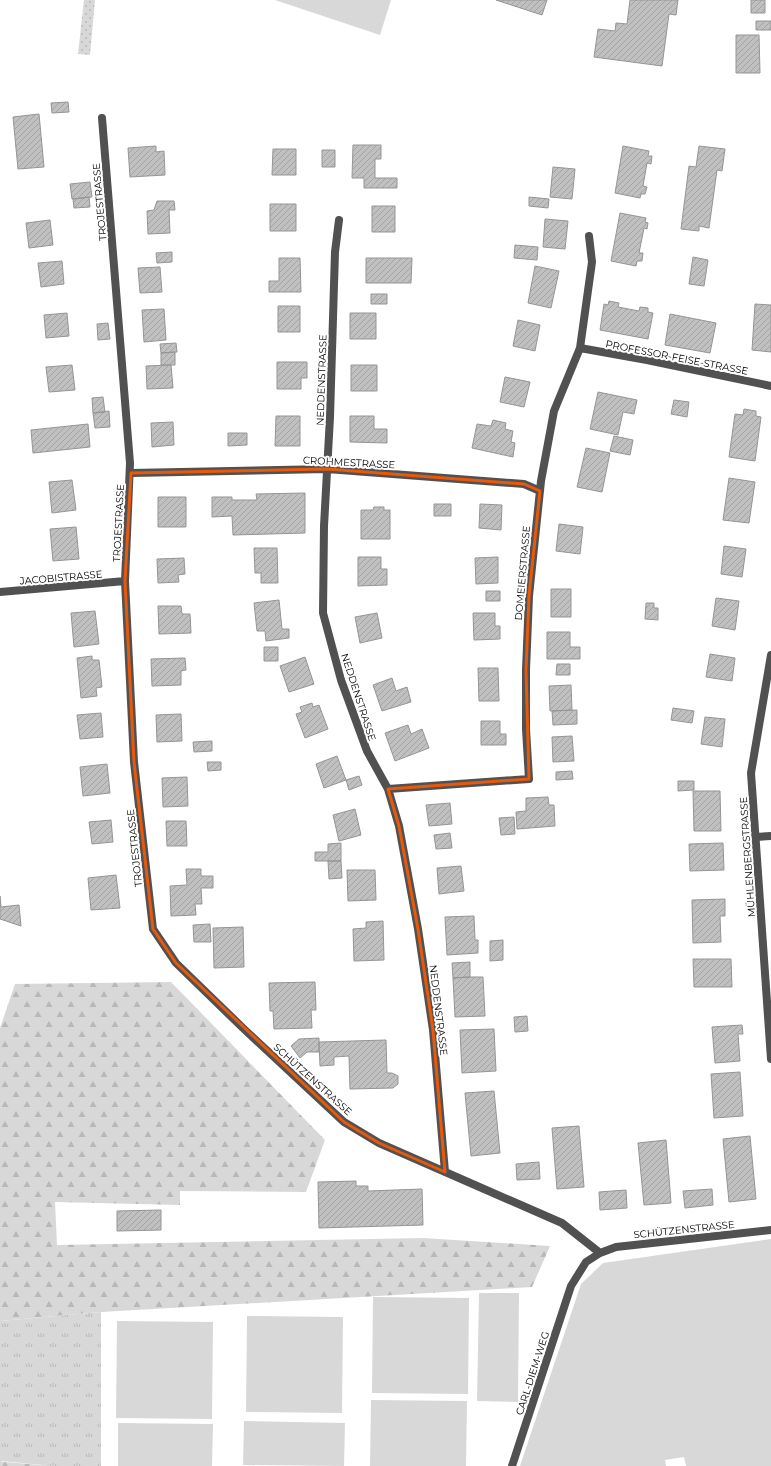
<svg xmlns="http://www.w3.org/2000/svg" width="771" height="1466" font-family="Montserrat,sans-serif">
  <style>
    .grass { fill: url(#grass-dots) }
    .forest { fill: url(#forest-firs) }
    .park { fill: url(#park-tufts) }
    .pitch { fill: #d8d8d8 }
    .building { fill: url(#building-hatch); stroke: #959595 }
    .lines { fill: none; stroke-linecap: round; stroke-linejoin: round }
    .street { stroke: #515151; stroke-width: 8 }
    .marked { fill: none; stroke: #e8590c; stroke-width: 3; stroke-linejoin: round }
    .labels { text-anchor: middle; stroke-width: 4; stroke-linejoin: round; paint-order: stroke }
    .street-label { font-size: 10px; fill: #000; stroke: #fff }
  </style>
  <defs>
    <pattern id="grass-dots" width="8" height="8" patternUnits="userSpaceOnUse"><rect width="8" height="8" fill="#d8d8d8"/><path d="M2 2h.1M6 6h.1" fill="none" stroke="#b8b8b8" stroke-width="1.8" stroke-linecap="round"/></pattern>
    <pattern id="forest-firs" width="22" height="20" patternUnits="userSpaceOnUse"><rect width="22" height="20" fill="#d8d8d8"/><path d="M5 1l3.5 6h-7zM16 11l3.5 6h-7z" fill="#b8b8b8"/></pattern>
    <pattern id="park-tufts" width="24" height="20" patternUnits="userSpaceOnUse"><rect width="24" height="20" fill="#d8d8d8"/><path d="M3 7l-1-3M5 7V3M7 7l1-3M15 17l-1-3M17 17v-4M19 17l1-3" fill="none" stroke="#b8b8b8"/></pattern>
    <pattern id="building-hatch" width="6" height="6" patternUnits="userSpaceOnUse"><rect width="6" height="6" fill="#c0c0c0"/><path d="M-1 1l2-2M0 6l6-6M5 7l2-2" fill="none" stroke="#a3a3a3"/></pattern>
  </defs>
  <rect width="100%" height="100%" fill="#fff"/>
  <path class="grass" d="M84,0H95L90,55L78,54Z"/>
  <path class="forest" d="M171,982L325,1140L306,1192L180,1191V1205L55,1202L57,1245L423,1238L550,1246L532,1287L101,1312L0,1321V1028L15,984Z
    M0,1461L4,1462L55,1466H0Z"/>
  <path class="park" d="M101,1312V1466H55L0,1461V1321Z"/>
  <path class="pitch" d="M275,0H391L380,35Z
    M771,1239V1466H686L684,1457L665,1460L666,1466H520L581,1284L603,1263Z
    M479,1293H519L518,1402L477,1401Z
    M373,1297L469,1298L468,1394L372,1393Z
    M247,1316L343,1317L342,1413L246,1412Z
    M117,1321L213,1322L212,1419L116,1418Z
    M371,1400L467,1401L466,1466H370Z
    M244,1421L345,1423L344,1466L243,1465Z
    M118,1423L213,1424L212,1466H118Z"/>
  <path class="building" d="M496,0H547L542,15Z
    M630,0H678L676,15L669,14L662,66L594,57L598,29L615,31L616,23L627,24Z
    M751,0H765V13H751Z
    M756,21H771V30H756Z
    M736,35H759L760,73H736Z
    M68,102L69,112L52,113L51,103Z
    M39,114L44,167L18,169L13,117Z
    M353,145H381V159H375V178H397V188H364V178H352Z
    M156,146V152L164,151L165,175L130,177L128,148Z
    M623,146L649,151L648,156H652L651,164L647,163L643,186L647,187L645,194H641L640,198L615,193Z
    M699,146L725,149L722,171L717,170L709,228L699,226V231L681,229L689,166L696,167Z
    M273,149H296V175H272Z
    M322,150H335V167H322Z
    M553,167L575,169L572,199L550,197Z
    M90,182L92,197L72,199L70,184Z
    M89,197L90,207L74,208L73,199Z
    M529,197L549,199L548,208L529,206Z
    M157,201H174L175,210H169L170,233L148,234L147,211L154,210Z
    M270,204H296V231H270Z
    M372,206H395V232H372Z
    M620,213L646,218L645,222L648,223L647,229L644,228L639,253H643L642,261H637L636,266L611,261Z
    M545,219L568,221L565,249L543,247Z
    M50,220L53,245L29,248L26,223Z
    M515,245L538,247L537,260L514,258Z
    M172,252V262L157,263L156,253Z
    M693,257L708,260L704,286L689,284Z
    M279,258H300L301,292H269V281H279Z
    M366,258H412L411,283H366Z
    M62,261L64,284L41,287L38,263Z
    M535,266L559,271L551,308L528,303Z
    M160,267L162,292L140,293L138,268Z
    M371,294H387V304H371Z
    M609,301L619,303L618,307L639,311L640,307L648,308V312L653,313L648,339L600,330L604,304L608,305Z
    M755,304L771,305V352L752,350Z
    M278,306H300V332H278Z
    M164,309L166,340L144,342L142,310Z
    M67,313L69,336L46,338L44,315Z
    M350,313H376V339H350Z
    M670,314L716,323L710,353L665,345Z
    M518,320L540,325L535,351L513,346Z
    M108,323L110,339L98,340L97,324Z
    M176,343L177,352L161,353L160,344Z
    M175,352V365H161V353Z
    M277,362H307V378H301V389H277Z
    M72,365L75,390L49,392L46,367Z
    M171,365L173,388L147,389L146,366Z
    M351,365H377V391H351Z
    M505,377L530,382L524,407L500,402Z
    M598,392L637,400L634,414L623,412L618,435L590,429Z
    M103,397L105,412L93,413L92,398Z
    M674,400L689,402L687,417L671,414Z
    M744,409L756,411V416L761,417L755,461L729,457L735,414L743,415Z
    M109,411L110,427L95,428L93,413Z
    M276,416H300V446H275Z
    M350,416H374V429H387V443L350,442Z
    M493,420L506,423L505,429L513,431L511,442L515,443L513,457L472,448L477,424L491,426Z
    M173,422L174,445L152,447L151,423Z
    M88,424L90,447L33,453L31,430Z
    M228,433H247V445L228,446Z
    M614,436L633,440L630,455L610,451Z
    M586,448L610,453L602,492L577,487Z
    M729,478L755,482L749,523L723,520Z
    M72,480L76,510L52,513L49,482Z
    M305,493V533L233,535L232,516L212,517V497H232V500H257L256,494Z
    M158,497H186V527H158Z
    M434,504H451V516H434Z
    M480,504L502,505L501,530L479,528Z
    M374,507H384V510H390V539H361V510H373Z
    M559,524L583,527L580,554L556,551Z
    M76,527L79,559L53,561L50,529Z
    M724,546L746,549L742,577L721,574Z
    M254,548H277L278,583H261V573H255Z
    M358,557H381V569H387V585L358,586Z
    M498,557V583L476,584L475,558Z
    M184,558L185,574L178,575L179,582L158,583L157,559Z
    M551,589H571V617H551Z
    M486,591H500V601H486Z
    M716,598L739,601L735,630L712,626Z
    M279,600L282,629H289V638L266,641L265,631H257L254,603Z
    M646,603H654V608H658V620L645,619Z
    M158,606H181L182,614H190L191,633L159,634Z
    M95,611L99,644L74,647L71,613Z
    M377,613L382,638L360,643L355,617Z
    M473,613H495V626H500V639L474,640Z
    M547,632H570V647H580V659H547Z
    M264,647H278V661H264Z
    M710,654L735,658L732,681L706,677Z
    M92,656V660H99L102,687L96,688L97,696L81,698L77,658Z
    M305,657L314,684L289,692L280,666Z
    M185,658L186,670L181,671V685L152,686L151,659Z
    M557,664H570V675H556Z
    M478,668H498L499,701H479Z
    M392,678L396,691L407,687L411,702L382,711L373,685Z
    M571,685L572,710L550,711L549,686Z
    M312,703L313,707L319,705L328,729L305,738L296,714L302,712L300,707Z
    M673,708L694,711L692,723L671,720Z
    M577,710V724L553,725L552,711Z
    M101,713L103,737L80,739L77,715Z
    M181,714L182,741L157,742L156,715Z
    M705,717L725,719L722,747L701,744Z
    M481,721H500V734H506V745H481Z
    M408,725L411,734L422,729L429,748L395,761L385,733Z
    M572,736L574,761L553,762L552,737Z
    M212,741V751L194,752L193,742Z
    M337,756L346,780L324,788L316,764Z
    M207,762H221V770L208,771Z
    M107,764L110,793L83,796L80,767Z
    M572,771L573,779L556,780V772Z
    M359,776L362,785L349,790L346,780Z
    M187,777L188,806L163,807L162,778Z
    M678,781H694V790L678,791Z
    M693,791H720L721,831H694Z
    M548,797L549,805H554L555,826L517,829L516,812L526,811V798Z
    M450,803L452,824L429,826L426,805Z
    M355,809L361,835L339,841L333,815Z
    M514,817L515,834L501,835L499,818Z
    M111,820L113,842L92,844L89,822Z
    M166,821H186L187,846H167Z
    M450,833L452,848L436,849L434,835Z
    M341,843V861H315V852H328V844Z
    M723,843L724,870L690,871L689,844Z
    M328,861H341L342,878L329,879Z
    M461,866L464,891L439,894L437,868Z
    M186,869H201V876H213V888H201L202,904H195L196,915L171,916L170,886L187,885Z
    M347,870H375L376,900L348,901Z
    M116,875L120,908L91,910L88,878Z
    M0,896L1,907L19,905L21,926L0,919Z
    M725,899V916H720L721,942L693,943L692,900Z
    M474,916L475,940H478V953L447,955L445,917Z
    M383,921L384,960L354,961L353,929L366,928V922Z
    M210,924L211,942H194L193,925Z
    M243,927L244,967L214,968L213,928Z
    M503,940V960L490,961V941Z
    M693,959H731L732,987H694Z
    M470,962V977L453,978L452,963Z
    M470,977H483L485,1016L455,1017L453,978Z
    M315,982L316,1010H311L312,1028L274,1029L273,1011H270L269,983Z
    M527,1016L528,1031L515,1032L514,1017Z
    M742,1025L743,1034H738L740,1061L715,1063L712,1027Z
    M494,1029L496,1071L462,1073L460,1030Z
    M319,1038V1052H307L300,1058L291,1046L299,1039Z
    M386,1040L387,1073H392L398,1076V1084L393,1088L350,1089L349,1056L334,1057V1065L320,1066L319,1042Z
    M740,1072L743,1116L714,1118L711,1074Z
    M494,1091L500,1153L471,1156L465,1093Z
    M579,1126L584,1187L557,1189L552,1128Z
    M750,1136L756,1199L729,1202L723,1139Z
    M666,1140L671,1203L644,1205L638,1143Z
    M539,1162L540,1179L517,1180L516,1164Z
    M356,1181V1186H368V1191L422,1189L423,1225L319,1228L318,1182Z
    M712,1189L713,1205L685,1208L683,1191Z
    M626,1190L627,1208L600,1210L599,1192Z
    M161,1210V1230L117,1231V1211Z"/>
  <g class="lines">
    <path class="street" d="M102,118L130,463L125,581L134,762L153,929L176,963L245,1030L344,1122L379,1143L562,1223L600,1253
      M339,220L335,252L330,417L324,526L323,613L341,680L367,751L388,789L399,826L418,929L433,1030L445,1172
      M580,348L647,360L771,386
      M131,473L327,469L524,484L540,491
      M0,592L125,581
      M771,655L751,773L771,1059
      M388,789L529,779L526,729V670L529,596L541,481L554,411L580,348L592,262L589,236
      M755,837L771,836
      M512,1466L571,1286L586,1262L600,1253L616,1247L771,1230"/>
  </g>
  <path class="marked" d="M327,469L524,484L540,491L529,596L526,670L529,779L388,789L399,826L418,929L433,1030L445,1172L379,1143L344,1122L176,963L153,929L134,762L125,581L131,473Z"/>
  <g class="labels">
    <g class="street-label">
      <text transform="translate(99 202) rotate(-95)" y="4">TROJESTRASSE</text>
      <text transform="translate(677 357) rotate(11)" y="4">PROFESSOR-FEISE-STRASSE</text>
      <text transform="translate(321 380) rotate(-88)" y="4">NEDDENSTRASSE</text>
      <text transform="translate(349 462) rotate(3)" y="4">CROHMESTRASSE</text>
      <text transform="translate(118 523) rotate(-87)" y="4">TROJESTRASSE</text>
      <text transform="translate(522 573) rotate(-85)" y="4">DOMEIERSTRASSE</text>
      <text transform="translate(61 577) rotate(-5)" y="4">JACOBISTRASSE</text>
      <text transform="translate(359 697) rotate(72)" y="4">NEDDENSTRASSE</text>
      <text transform="translate(134 848) rotate(-96)" y="4">TROJESTRASSE</text>
      <text transform="translate(747 857) rotate(-94)" y="4">MÜHLENBERGSTRASSE</text>
      <text transform="translate(439 1010) rotate(83)" y="4">NEDDENSTRASSE</text>
      <text transform="translate(313 1079) rotate(42)" y="4">SCHÜTZENSTRASSE</text>
      <text transform="translate(684 1229) rotate(-6)" y="4">SCHÜTZENSTRASSE</text>
      <text transform="translate(532 1373) rotate(-72)" y="4">CARL-DIEM-WEG</text>
    </g>
  </g>
</svg>
